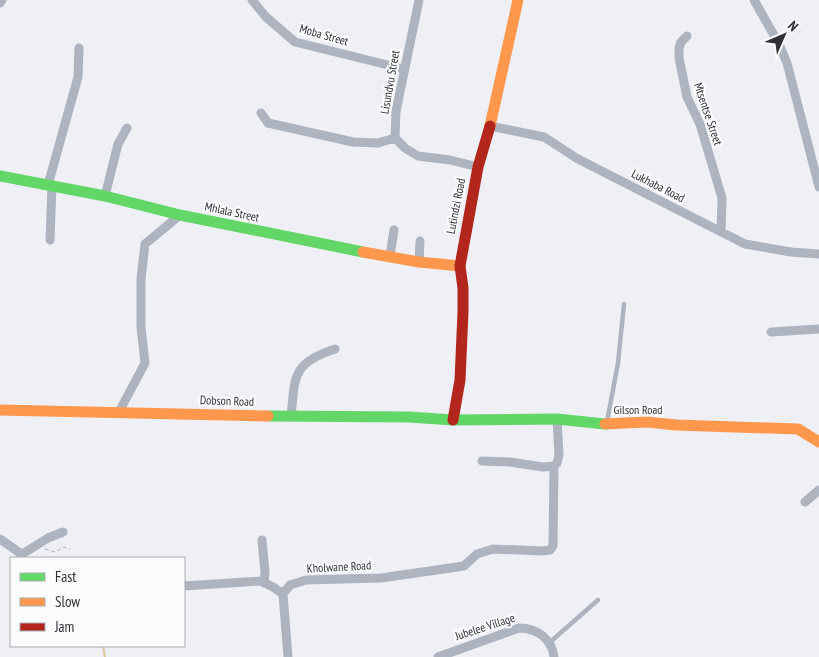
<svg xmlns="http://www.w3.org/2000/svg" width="819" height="657" font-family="'PT Sans Narrow',sans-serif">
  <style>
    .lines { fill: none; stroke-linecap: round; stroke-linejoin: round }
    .stream { stroke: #dfc5a0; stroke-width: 2 }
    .path { stroke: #aaafb8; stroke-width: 1; stroke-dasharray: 4 2.5; stroke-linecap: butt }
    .lane { stroke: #adb3bf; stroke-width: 4.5 }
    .street { stroke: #adb3bf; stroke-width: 9 }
    .fast { stroke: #63d668; stroke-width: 11 }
    .slow { stroke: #ff974d; stroke-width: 11 }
    .jam { stroke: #b3261e; stroke-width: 11 }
    .labels { text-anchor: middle; stroke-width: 4.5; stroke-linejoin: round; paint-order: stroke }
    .street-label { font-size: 12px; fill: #2f3135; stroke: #fbfcfe }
  </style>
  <rect width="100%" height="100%" fill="#eef0f6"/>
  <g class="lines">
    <path class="stream" d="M103,646L105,657"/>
    <path class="path" d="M45,549L55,552L64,547L70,549"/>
    <path class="lane" d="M607,422L618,363L624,304
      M549,643L598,600"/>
    <path class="street" d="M252,0L266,17L295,42L404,69
      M419,0L396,111L395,138L405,148L418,156L450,160L478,167
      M754,0L779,44L787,63L819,187
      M0,3L2,0
      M687,36L681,42L679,48V58L687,97L700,124L722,198L721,232
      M261,113L268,123L353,142L378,143L395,138
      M490,126L544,137L578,159L745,244L791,252L819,254
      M48,185L78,77L79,48
      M105,196L118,144L127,128
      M50,240L52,186
      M390,256L394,230
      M419,262L420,241
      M771,332L819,329
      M119,412L145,363L141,327V279L145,244L180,215
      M291,417C295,376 292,363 335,349
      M482,461L510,462L543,467L554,466L557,463L559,455L557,419
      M805,502L819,490
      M0,539L20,553H24L48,538L63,532
      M262,540L265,572L264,583
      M184,586L261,581L273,587L283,594
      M288,657L283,594L290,585L306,580L381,578L464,566L477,554L493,549L542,551L550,550L553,546L554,466
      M438,657L519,628C537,628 552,639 554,657"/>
    <path class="fast" d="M0,176L105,196L180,215L363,252
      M268,416L409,417L453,420L557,419L605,424"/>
    <path class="slow" d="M490,126L518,0
      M363,252L419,262L460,266
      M0,410L268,416
      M605,424L647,422L676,425L798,429L819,442"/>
    <path class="jam" d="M453,420L460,380L463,312V288L460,266L478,167L490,126"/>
  </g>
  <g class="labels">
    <g class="street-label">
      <text transform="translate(324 35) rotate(16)" y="4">Moba Street</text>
      <text transform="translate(390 82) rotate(-80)" y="4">Lisundvu Street</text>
      <text transform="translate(708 114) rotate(71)" y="4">Mtsentse Street</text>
      <text transform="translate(658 186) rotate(27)" y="4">Lukhaba Road</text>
      <text transform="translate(456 206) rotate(-79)" y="4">Lutindzi Road</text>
      <text transform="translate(232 212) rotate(12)" y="4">Mhlala Street</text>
      <text transform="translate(227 401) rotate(2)" y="4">Dobson Road</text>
      <text x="638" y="414">Gilson Road</text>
      <text transform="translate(339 567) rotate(-3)" y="4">Kholwane Road</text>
      <text transform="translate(485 627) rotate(-18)" y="4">Jubelee Village</text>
    </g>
  </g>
  <rect x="10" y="557" width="175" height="90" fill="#fbfcfe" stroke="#a9abae"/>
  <rect x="20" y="573" width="25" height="8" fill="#63d668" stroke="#a9abae"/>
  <text x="55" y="582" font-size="15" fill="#2f3135">Fast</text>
  <rect x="20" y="598" width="25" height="8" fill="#ff974d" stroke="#a9abae"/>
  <text x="55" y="607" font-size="15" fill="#2f3135">Slow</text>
  <rect x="20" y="623" width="25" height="8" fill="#b3261e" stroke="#a9abae"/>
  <text x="55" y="632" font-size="15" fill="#2f3135">Jam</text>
  <g transform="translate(784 35) rotate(45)" stroke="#fbfcfe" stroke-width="4" paint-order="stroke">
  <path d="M0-4L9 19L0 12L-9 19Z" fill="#2f3135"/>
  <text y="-8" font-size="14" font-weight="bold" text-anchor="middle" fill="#2f3135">N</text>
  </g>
</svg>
